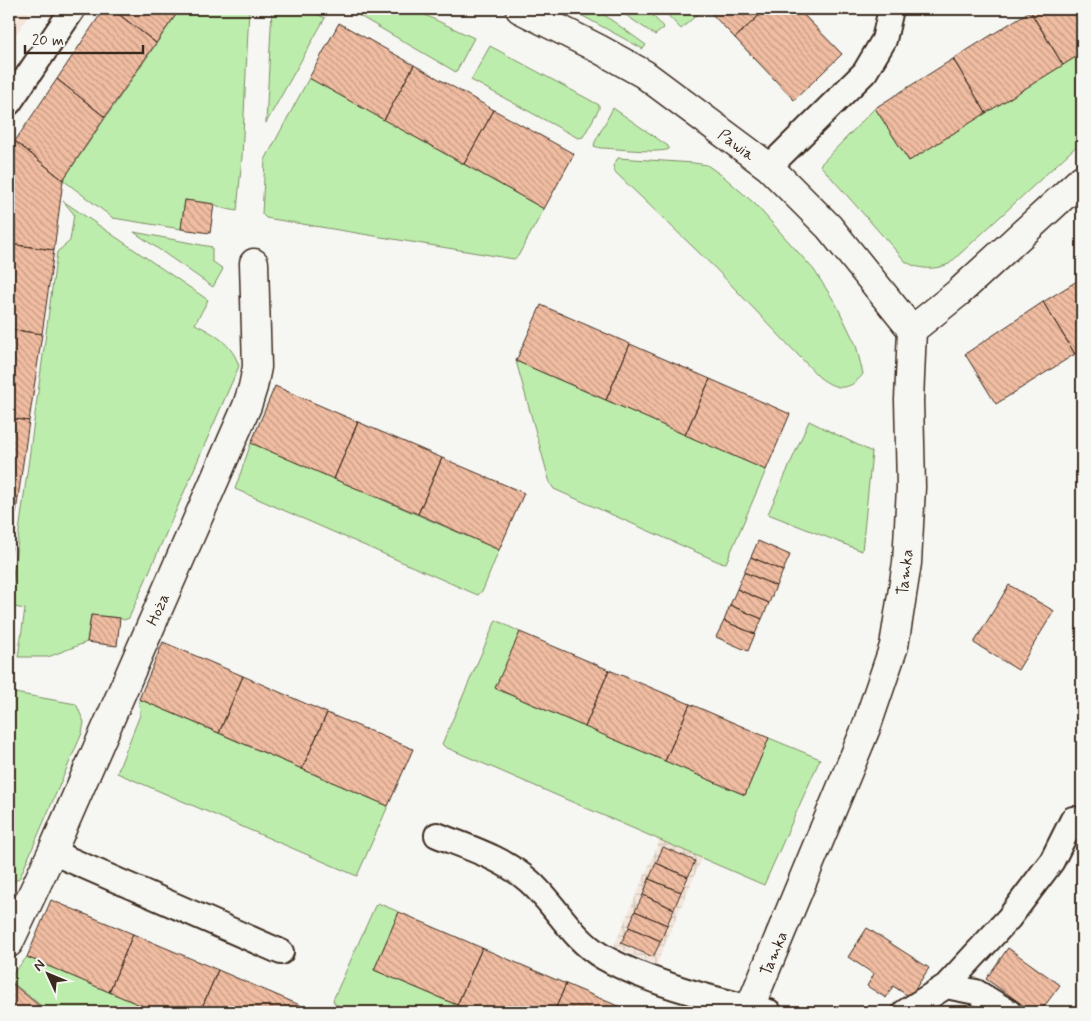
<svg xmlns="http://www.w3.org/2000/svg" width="1091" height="1021" font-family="Mynerve,sans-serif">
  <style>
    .built { fill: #f4e5da }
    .industrial { fill: url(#industrial-grid) }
    .green { fill: #bdedac; stroke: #7c8c65 }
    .building { fill: url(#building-back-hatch); stroke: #3b2a1e }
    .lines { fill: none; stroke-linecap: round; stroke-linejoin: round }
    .service-casing { stroke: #3b2a1e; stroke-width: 28 }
    .minor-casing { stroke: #3b2a1e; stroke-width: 31 }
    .service { stroke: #f6f6f2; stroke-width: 24 }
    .minor { stroke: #f6f6f2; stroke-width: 28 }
    .labels { text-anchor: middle; stroke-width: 4.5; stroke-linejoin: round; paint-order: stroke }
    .street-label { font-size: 16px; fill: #3b2a1e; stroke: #f6f6f2 }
  </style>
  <defs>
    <pattern id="industrial-grid" width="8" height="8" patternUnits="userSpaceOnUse" patternTransform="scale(1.25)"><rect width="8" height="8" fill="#f4e5da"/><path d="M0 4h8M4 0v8" fill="none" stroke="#d2c5bb"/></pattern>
    <pattern id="building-back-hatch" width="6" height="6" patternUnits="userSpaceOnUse" patternTransform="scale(1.25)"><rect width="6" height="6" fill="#f1bda2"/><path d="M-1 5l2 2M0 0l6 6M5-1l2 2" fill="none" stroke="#c49a83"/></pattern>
  </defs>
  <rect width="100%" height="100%" fill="#f6f6f2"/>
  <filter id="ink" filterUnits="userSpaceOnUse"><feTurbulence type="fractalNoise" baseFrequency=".02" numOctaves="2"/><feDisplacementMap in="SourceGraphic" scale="10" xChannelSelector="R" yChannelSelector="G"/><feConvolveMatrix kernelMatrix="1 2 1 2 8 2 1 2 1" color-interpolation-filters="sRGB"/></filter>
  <g filter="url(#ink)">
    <path class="built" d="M9,9H33L9,45Z"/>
    <path class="industrial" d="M660,840L702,858L656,965L614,946Z"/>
    <path class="green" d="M180,9H249L242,157L237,211L222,208L214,204L185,200L181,229L113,218L63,180Z
      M272,9H307L325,18L266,123Z
      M350,9H412L474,38L456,72L351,11Z
      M570,9H596L646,45L643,49Z
      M617,9H647L664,28L655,35Z
      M662,9H703L681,29Z
      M490,46L599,105V109L583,137L578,138L471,80Z
      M1082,53V141L949,264C934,270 920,270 906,262L820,165L875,108L909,161Z
      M309,78L544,209L518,256L514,259L266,218L262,214L265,160Z
      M613,108L668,146L669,149C661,154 613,148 600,148L594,146L595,142Z
      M618,158L694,163L707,165L724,177L755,204L814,270L836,304L856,345L863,374C849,392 836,390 819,377L716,269L615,172L613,166Z
      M63,201L208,300L195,324C215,334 232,344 239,366L129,618L124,620L120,618L91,615L87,642L48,657H18L25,609L9,606L57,252L70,241L74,214Z
      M134,232L212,247V261L223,269L213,287Z
      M516,361L766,470L726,563L719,562L554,489L550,483Z
      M809,421L872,452L862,551L768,514Z
      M251,443L499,550L483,590L478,595L473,593L235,489Z
      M496,620L520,632L496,689L745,795L769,738L820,759L764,885L445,747L442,744Z
      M9,692L76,704L84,722L82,733L20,877L17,880L9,884Z
      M139,699L388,806L357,876L117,773L140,715Z
      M378,903L399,912L374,970L473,1012H354L335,1004L333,1000L375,906Z
      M27,957L157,1012H49L9,980V978Z"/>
    <path class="building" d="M104,9H112L156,43L105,117L57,79Z
      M112,9H180L156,43Z
      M707,9H766L735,38Z
      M766,9H798L842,54L794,100L735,38Z
      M1034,9H1082V53L1063,65L1030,11Z
      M1030,11L1063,65L986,113L953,59Z
      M339,23L414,65L384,120L309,78Z
      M953,59L986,113L909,161L875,108Z
      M414,65L494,110L464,164L384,120Z
      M57,79L105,117L63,180L15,141Z
      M494,110L574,154L544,209L464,164Z
      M15,141L63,180L54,250L9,244V150Z
      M185,200L214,204L210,233L181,229Z
      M9,244L54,250L42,334L9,329Z
      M1082,278V350L1075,354L1043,302Z
      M1043,302L1075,354L996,404L965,354Z
      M541,305L630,344L606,400L516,361Z
      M9,329L42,334L29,421L9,418Z
      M630,344L710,379L685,435L606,400Z
      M710,379L790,414L766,470L685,435Z
      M275,386L358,422L334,479L251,443Z
      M9,418L29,421L18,498L9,496Z
      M358,422L442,458L418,514L334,479Z
      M442,458L524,493L499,550L418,514Z
      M9,496L18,498L9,565Z
      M758,541L790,555L783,571L751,557Z
      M751,557L783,571L776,586L744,572Z
      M744,572L776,586L769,603L737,589Z
      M1009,585L1054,611L1018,670L974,643Z
      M737,589L769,603L762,619L730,605Z
      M730,605L762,619L755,634L724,621Z
      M91,615L120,618L117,646L87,642Z
      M724,621L755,634L748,651L716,637Z
      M520,632L609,670L585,727L495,688Z
      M163,642L243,676L219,733L139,699Z
      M609,670L690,704L665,761L585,727Z
      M243,676L327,713L302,769L219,733Z
      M690,704L769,738L745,795L665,761Z
      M327,713L413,749L388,806L302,769Z
      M663,847L695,861L688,877L656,863Z
      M656,863L688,877L681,892L649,879Z
      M649,879L681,892L674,909L643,895Z
      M643,895L674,909L667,925L635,911Z
      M51,900L133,934L109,992L27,957Z
      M635,911L667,925L661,941L629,927Z
      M399,912L482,948L457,1005L374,970Z
      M629,927L661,941L653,957L621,943Z
      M867,928L929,968L910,997L893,986L886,998L867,986L874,974L848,957Z
      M133,934L218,970L200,1012H157L109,992Z
      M482,948L566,984L554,1012H473L457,1005Z
      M1008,948L1060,985L1040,1012H1033L986,979Z
      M218,970L302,1006L300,1012H200Z
      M10,982L47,1012H18L9,1005V984Z
      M566,984L632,1012H554Z"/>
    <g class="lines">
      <g class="service-casing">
        <path id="service" d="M9,103L73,9
          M769,167L865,72L884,40L891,9
          M437,835C469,848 503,858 529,881C556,905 571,938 603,957C651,984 716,1000 769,1012
          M52,852L281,952
          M946,986L976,992L1009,1012
          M905,1012L946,986L1009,918L1052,861L1073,819"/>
      </g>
      <g class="minor-casing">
        <path id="minor" d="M520,9L599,49L644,74L769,167L829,227L912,330
          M9,943L52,852L247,406L253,387L257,367L254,263
          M748,1012L866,728L894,646L907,563L911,487L909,400L912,330L958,293L1082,179"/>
      </g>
      <use href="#service" class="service"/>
      <use href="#minor" class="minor"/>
    </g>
  </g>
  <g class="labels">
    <g class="street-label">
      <text transform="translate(737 144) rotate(37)" y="6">Pawia</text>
      <text transform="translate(904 572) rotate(-83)" y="6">Tamka</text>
      <text transform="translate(157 609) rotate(-66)" y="6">Hoża</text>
      <text transform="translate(773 953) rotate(-67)" y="6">Tamka</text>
    </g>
  </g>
  <rect width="1091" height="1021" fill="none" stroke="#f6f6f2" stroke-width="30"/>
  <rect x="15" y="15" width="1061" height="991" fill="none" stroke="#3b2a1e" stroke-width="2" filter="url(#ink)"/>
  <g transform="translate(48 974) rotate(314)" stroke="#f6f6f2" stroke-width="4" paint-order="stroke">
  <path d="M0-4L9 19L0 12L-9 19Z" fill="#3b2a1e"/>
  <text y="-8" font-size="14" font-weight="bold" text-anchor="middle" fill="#3b2a1e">N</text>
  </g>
  <path d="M25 45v8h118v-8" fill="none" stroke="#3b2a1e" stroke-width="2.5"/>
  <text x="32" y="45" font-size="15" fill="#3b2a1e" stroke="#f6f6f2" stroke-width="4" paint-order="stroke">20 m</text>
</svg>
